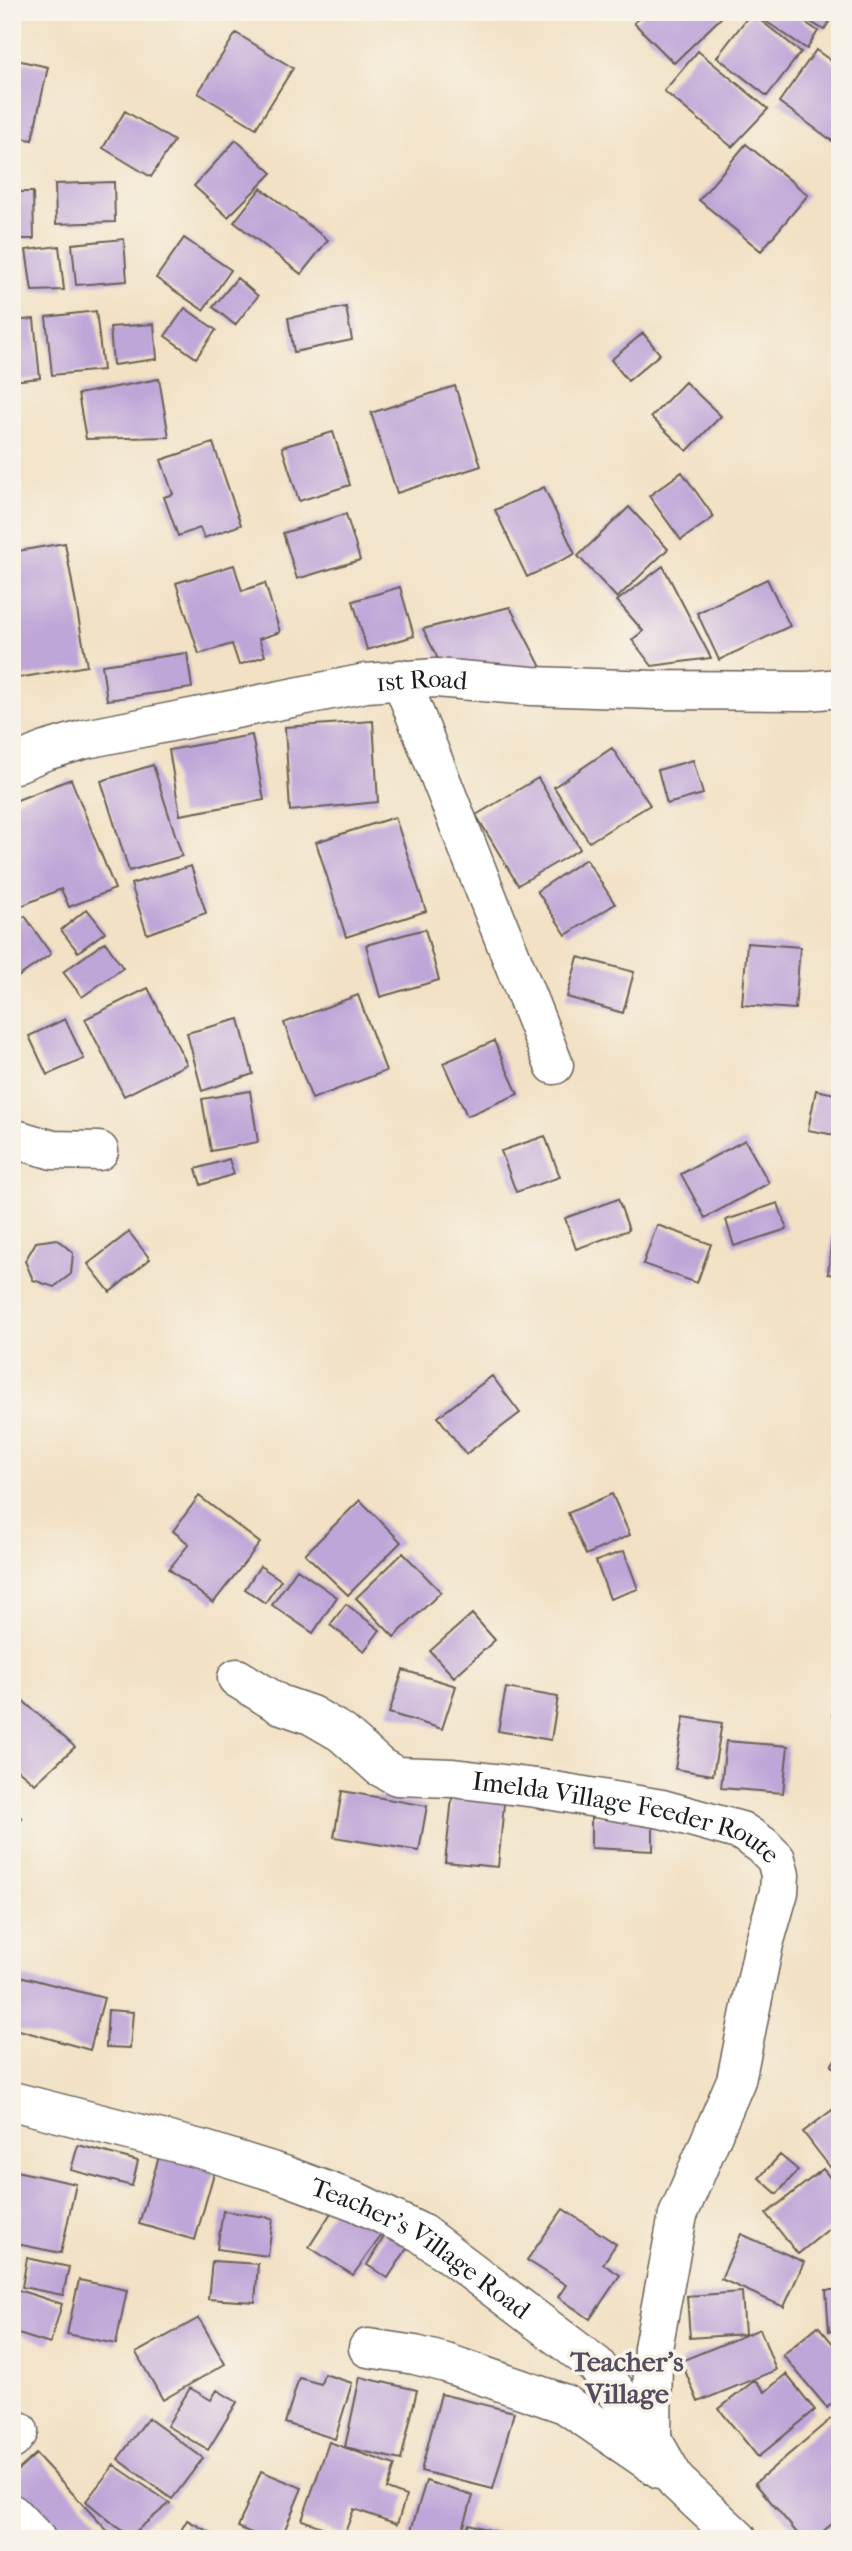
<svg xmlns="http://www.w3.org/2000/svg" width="852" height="2551" font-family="'IM FELL French Canon',serif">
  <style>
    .building { fill: #bfa6d8 }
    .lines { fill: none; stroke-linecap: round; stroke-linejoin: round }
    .street-casing { stroke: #676157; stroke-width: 41 }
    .street { stroke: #fff; stroke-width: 38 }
    .labels { text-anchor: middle; stroke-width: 7; stroke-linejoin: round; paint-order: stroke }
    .street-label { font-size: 26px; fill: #1c1c1c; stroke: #f7f3e8 }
    .neighbourhood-label { font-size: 28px; font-weight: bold; fill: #554c5e; stroke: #f7f3e8 }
  </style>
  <rect width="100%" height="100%" fill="#f7f3e8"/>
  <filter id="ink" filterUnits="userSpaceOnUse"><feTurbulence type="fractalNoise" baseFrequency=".0143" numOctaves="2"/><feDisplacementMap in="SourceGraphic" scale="14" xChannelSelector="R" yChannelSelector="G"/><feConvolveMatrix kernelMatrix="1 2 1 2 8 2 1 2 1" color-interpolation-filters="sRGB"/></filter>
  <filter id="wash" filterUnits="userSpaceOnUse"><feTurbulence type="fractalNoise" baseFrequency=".00686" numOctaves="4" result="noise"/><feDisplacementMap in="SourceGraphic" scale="28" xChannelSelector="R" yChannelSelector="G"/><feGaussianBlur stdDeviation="1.57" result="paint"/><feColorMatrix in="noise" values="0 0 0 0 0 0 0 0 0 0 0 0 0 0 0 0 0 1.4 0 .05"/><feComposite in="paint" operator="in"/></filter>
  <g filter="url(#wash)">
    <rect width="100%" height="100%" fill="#f2e1c4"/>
    <g id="blocks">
      <path class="building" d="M645,12H727L674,63L634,23Z
        M752,12H790L818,31L807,49Z
        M795,12H835L824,30Z
        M751,13L801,52L767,96L717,57Z
        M12,18L20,20L14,48L12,47Z
        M236,33L293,68L256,128L198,93Z
        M840,43V59L832,54Z
        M816,50L840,67V137L835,143L779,102Z
        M698,51L768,109L732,147L664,91Z
        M12,59L48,67L32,140L12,136Z
        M125,111L174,141L151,177L103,148Z
        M236,140L272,173L228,217L194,186Z
        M746,144L808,195L761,251L699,200Z
        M114,182L115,222L56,224L55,184Z
        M261,188L328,240L301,274L234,222Z
        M12,192H33L34,239H12Z
        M184,238L231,270L203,310L156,278Z
        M124,239L127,281L76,285L72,244Z
        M59,246L64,290L32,291L26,250Z
        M12,253H20L21,286H12Z
        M237,278L258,296L235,325L213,307Z
        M346,307L352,340L294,352L288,318Z
        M185,308L216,330L196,358L165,336Z
        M96,311L103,370L52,375L46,317Z
        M34,319L40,378L12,381V321Z
        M154,324L157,359L113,365L110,327Z
        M643,333L660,354L628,381L611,360Z
        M159,379L169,437L86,439L78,394Z
        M685,382L721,416L687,451L651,417Z
        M455,386L481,466L397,493L371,413Z
        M333,432L350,485L299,501L282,447Z
        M213,443L241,525L204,538L200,528L178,536L164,497L173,494L161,460Z
        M682,472L714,517L681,540L649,496Z
        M544,487L575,554L527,577L495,510Z
        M629,507L668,549L617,598L578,556Z
        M346,514L360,560L297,579L283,533Z
        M65,543L87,666L12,679V552Z
        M234,565L242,591L265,583L280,632L259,639L265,656L239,665L232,644L199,654L176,583Z
        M663,566L711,658L652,666L632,640L643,631L617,601Z
        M767,579L790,626L719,660L697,613Z
        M400,587L414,636L367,650L353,601Z
        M510,607L543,671H444L423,629Z
        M187,653L192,688L107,700L102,665Z
        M373,721L378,802L290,811L285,727Z
        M252,735L264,800L180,815L169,750Z
        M612,748L650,805L589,842L554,787Z
        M693,760L703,794L667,804L658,770Z
        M153,765L182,856L129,871L101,781Z
        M538,778L580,849L518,885L476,815Z
        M71,779L115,889L69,907L61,889L21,906L12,884V802Z
        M395,817L426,911L346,937L316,842Z
        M586,859L615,904L566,935L537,891Z
        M191,866L206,913L147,934L131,884Z
        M87,909L105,932L78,952L61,930Z
        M25,916L51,954L12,981V925Z
        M425,929L439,980L380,997L366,945Z
        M105,942L123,968L82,997L63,972Z
        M747,943L800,947L795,1009L742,1005Z
        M578,957L634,972L623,1013L567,997Z
        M148,988L187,1064L124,1096L85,1019Z
        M358,995L386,1071L312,1099L284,1023Z
        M65,1019L84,1059L47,1075L29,1036Z
        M239,1019L253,1074L202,1091L187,1033Z
        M494,1041L518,1094L467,1116L443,1063Z
        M816,1090L840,1095V1136L808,1130Z
        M250,1091L258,1142L211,1151L202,1099Z
        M545,1136L560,1177L516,1192L501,1151Z
        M745,1140L769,1183L705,1218L681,1174Z
        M229,1159L234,1174L201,1185L196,1169Z
        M618,1199L629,1230L576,1249L565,1218Z
        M778,1203L787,1229L734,1246L726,1220Z
        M657,1225L711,1244L697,1283L643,1264Z
        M129,1232L150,1259L110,1292L88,1264Z
        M832,1235L840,1236V1275L828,1274Z
        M57,1239L73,1253L71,1274L54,1287L33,1280L25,1261L36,1242Z
        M492,1376L520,1413L466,1454L438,1417Z
        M612,1494L630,1535L586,1555L568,1513Z
        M199,1496L260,1543L213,1603L169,1569L189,1544L173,1531Z
        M360,1500L401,1542L348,1595L305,1554Z
        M624,1551L638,1589L610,1599L596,1561Z
        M403,1553L441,1592L394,1637L356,1598Z
        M260,1566L281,1580L265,1603L245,1589Z
        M297,1569L337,1597L313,1633L272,1605Z
        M346,1604L380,1630L364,1651L330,1625Z
        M472,1614L495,1640L454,1677L430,1651Z
        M403,1670L456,1686L442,1729L389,1713Z
        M506,1688L558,1697L551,1740L498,1731Z
        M12,1691L75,1747L35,1784L12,1765Z
        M839,1691H840V1718L832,1716Z
        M684,1717L722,1723L713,1775L675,1769Z
        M726,1741L788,1746L783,1793L721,1788Z
        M453,1789L505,1794L498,1867L445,1862Z
        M342,1791L427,1806L419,1851L334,1837Z
        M12,1811L22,1818L12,1832Z
        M653,1815V1851L591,1848V1816Z
        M12,1974L104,1998L90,2050L12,2028Z
        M108,2010L133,2012L130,2048L106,2047Z
        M840,2052V2072L831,2066Z
        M840,2104V2166L833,2171L803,2132Z
        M78,2145L138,2161L132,2186L71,2170Z
        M161,2150L216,2166L195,2240L139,2224Z
        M780,2155L798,2170L777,2194L759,2178Z
        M823,2169L840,2190V2220L798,2254L766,2214Z
        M16,2171L76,2184L61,2253L12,2243V2190Z
        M338,2202L384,2232L353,2275L309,2247Z
        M563,2209L616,2244L603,2264L620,2275L590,2319L558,2297L566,2285L527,2260Z
        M223,2211L273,2218L268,2256L217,2249Z
        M391,2225L413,2239L388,2278L367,2265Z
        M741,2234L804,2262L784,2307L721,2279Z
        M27,2258L69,2267L63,2295L22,2287Z
        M212,2261L258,2264L255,2302L208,2299Z
        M79,2280L127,2290L116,2344L67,2334Z
        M18,2290L62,2304L50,2344L12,2332V2310Z
        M826,2290H840V2330L829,2331Z
        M742,2292L745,2334L690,2338L687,2296Z
        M199,2318L225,2364L163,2400L136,2353Z
        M818,2326L840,2352V2396L827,2408L783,2355Z
        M760,2329L776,2370L698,2402L681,2361Z
        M324,2374L352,2383L335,2439L285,2423L299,2378L321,2384Z
        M786,2374L815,2410L758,2457L719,2409L755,2380L765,2392Z
        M360,2377L417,2390L401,2460L345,2447Z
        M190,2388L211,2400L217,2390L237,2402L208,2450L167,2426Z
        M441,2394L514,2412L493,2489L421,2471Z
        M834,2416L840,2422V2517L814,2539H802L755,2483Z
        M148,2418L203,2458L172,2499L118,2459Z
        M329,2442L395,2465L387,2489L406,2496L397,2524L354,2509L344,2535L302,2520Z
        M36,2454L115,2539H50L12,2498V2476Z
        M114,2465L170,2503L129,2537L86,2501Z
        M261,2471L302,2488L281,2539H265L238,2527Z
        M426,2481L473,2496L460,2539L409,2537Z
        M187,2520L222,2539H176Z
        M469,2524L507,2535L505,2539H464Z"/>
    </g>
  </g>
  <g filter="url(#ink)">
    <use href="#blocks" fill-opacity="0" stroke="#676157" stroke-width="2"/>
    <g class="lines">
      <g class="street-casing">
        <g id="street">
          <path d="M401,679L554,1065"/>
          <path id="s1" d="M12,765L45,751L86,739L366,683L436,678L532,686L656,690L808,691L840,688"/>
          <path d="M12,1138L53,1150L99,1151"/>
          <path id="s2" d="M237,1678L279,1704L311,1715L342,1733L380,1767L397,1776L453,1778L536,1788L662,1809L741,1831L762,1845L776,1859L780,1875L779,1892L764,1944L736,2080L678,2215L653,2348L652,2439"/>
          <path id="s3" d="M12,2101L204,2150L284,2175L357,2202L421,2233L596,2365L652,2439L676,2481L738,2539"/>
          <path d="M368,2348L415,2355L446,2363L565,2404L660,2469"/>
          <path d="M12,2440L19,2431"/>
          <path d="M12,2514L36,2539"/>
        </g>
      </g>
      <use href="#street" class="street"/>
    </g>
  </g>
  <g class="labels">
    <g class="street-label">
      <text dy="9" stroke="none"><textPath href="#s1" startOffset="420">1st Road</textPath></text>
      <text dy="9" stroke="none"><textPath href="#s2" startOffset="424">Imelda Village Feeder Route</textPath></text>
      <text dy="9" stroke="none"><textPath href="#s3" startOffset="438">Teacher's Village Road</textPath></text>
    </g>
    <g class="neighbourhood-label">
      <text x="627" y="2371">Teacher's<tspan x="627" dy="32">Village</tspan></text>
    </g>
  </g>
  <rect width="852" height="2551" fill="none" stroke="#f7f3e8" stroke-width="42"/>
</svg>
